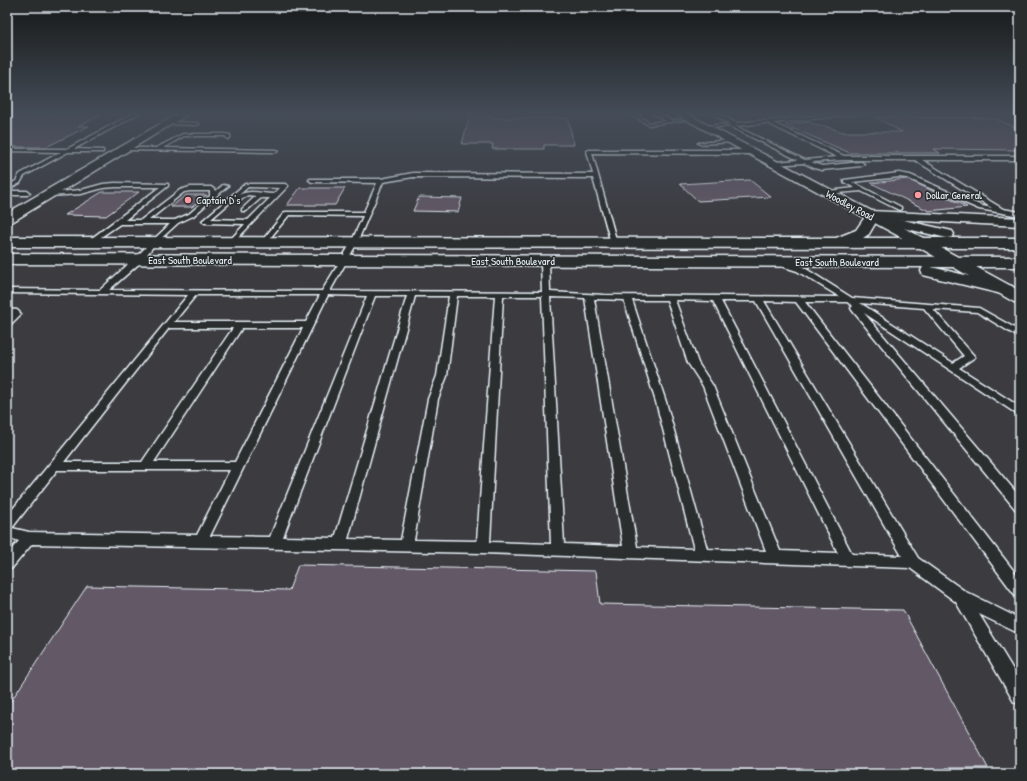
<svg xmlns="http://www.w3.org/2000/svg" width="1027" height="781" font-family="'Patrick Hand',sans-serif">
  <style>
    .built { fill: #3b3a3f }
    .building { fill: #635866; stroke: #e8f1f8 }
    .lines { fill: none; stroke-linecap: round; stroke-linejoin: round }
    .service-casing { stroke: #e8f1f8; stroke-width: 3 }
    .minor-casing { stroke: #e8f1f8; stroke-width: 3 }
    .tertiary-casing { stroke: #e8f1f8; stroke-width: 3 }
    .secondary-casing { stroke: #e8f1f8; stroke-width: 3 }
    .trunk-casing { stroke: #e8f1f8; stroke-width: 3 }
    .service { fill: #2a2d2e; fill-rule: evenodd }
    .minor { fill: #2a2d2e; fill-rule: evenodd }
    .tertiary { fill: #2a2d2e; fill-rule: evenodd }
    .secondary { fill: #2a2d2e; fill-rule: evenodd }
    .trunk { fill: #2a2d2e; fill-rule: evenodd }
    .poi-dot { fill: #ff9aa2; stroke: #2a2d2e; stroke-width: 1.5 }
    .labels { text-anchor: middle; stroke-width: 3; stroke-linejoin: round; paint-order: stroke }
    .far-poi-label { font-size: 11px; fill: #e8f1f8; stroke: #2a2d2e; text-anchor: start }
    .far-street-label { font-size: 11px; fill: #e8f1f8; stroke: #2a2d2e }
  </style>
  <rect width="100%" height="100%" fill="#2a2d2e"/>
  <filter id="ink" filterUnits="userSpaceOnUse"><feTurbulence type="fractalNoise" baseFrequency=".025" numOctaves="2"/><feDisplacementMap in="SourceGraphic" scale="8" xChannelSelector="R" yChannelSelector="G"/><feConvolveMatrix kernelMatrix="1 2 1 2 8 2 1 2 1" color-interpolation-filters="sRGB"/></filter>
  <g filter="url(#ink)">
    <path class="built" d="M7,113H1020V774H7Z"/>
    <path class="building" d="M7,114L102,115L78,126H89L46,147H7Z
      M470,114H491L490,118H568L574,145H544V149H492L493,144H462Z
      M875,117L994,118L1020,129V150L934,149L940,153H850L785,125L808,122L818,126H825L842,132H902Z
      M907,179L967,207L929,211L871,183Z
      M750,180L771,197L698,201L680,184Z
      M300,188H345L335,205H287Z
      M102,192H139L106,216L65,215Z
      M186,195H207L192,207H171Z
      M419,197L462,198L458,212L413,211Z
      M298,565L596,571L600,604L903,610L988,768H945L948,774H7V707L87,586L289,590Z"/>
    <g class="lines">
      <g class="service-casing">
        <path id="service" d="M134,113H140L74,149L101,150H103V152H68L24,176L20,183L7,190V186L16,181L20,174L61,152L7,151V149H67Z
          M629,113H634L650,123L666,121L653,113H659L672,121L690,118L692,119L649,125Z
          M711,113H717L736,123L849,113H867L773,123L844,156H1020V160H922L1003,209L1020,212V216L979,209L907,178L899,177L852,182L901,207V209L899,210L861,191L826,194L825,193L828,191L855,188L844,182V180L899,173L910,175L982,206L992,208L915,160H843L811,162L822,166L861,162L864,164L861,166L822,170L814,168L804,163L774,165V163L776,162L798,160L729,126L703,128L705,126L730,124ZM767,123L837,157L805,160L735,126Z
          M168,122L197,123L199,124L197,125L166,124Z
          M183,134H225L230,135V138L228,139L225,136H184L163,148L276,150L278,151L276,152L125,150L123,149L125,148H156Z
          M731,140L733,142L700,144L698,143Z
          M589,150H752L755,152L752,154L592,153L617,243L614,245L611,243L593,178L413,177L383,182L357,243L330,291L542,292L541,261L545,259L549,261L550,292L604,295L840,297L797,271L775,264L774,262L778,260L803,267L852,298L979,308L1020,331V338L977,312L933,309L975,357L959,368L1020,407V416L864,313L1020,497V511L1016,510L852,310L851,308L853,306L847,302H805L1020,579V596L1015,595L796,302L764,301L918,558L966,592L1020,619V634L979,614L1020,681V704L1014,702L956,602L910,568L483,553L32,544L12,568L7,570V554L19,541L7,537V516L188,295L7,293V289L100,290L136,257L151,242L170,224H120L92,243H88V241L160,187H115L103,188L81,194L49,196L47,195V193L81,190L103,184L115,183L168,184V186L125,220H141L180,190L190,187H211L216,191L223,185L228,186L193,216L178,223L155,244L142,261L109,290L322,291L351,243L363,216L289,215L266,243L261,242L285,212H364L377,183L312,182L309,180L310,179H381L413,173L593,174L587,151ZM190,191H210V196L189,214L175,220H149L184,192ZM196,295H320L306,322H174ZM328,295L367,296L270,537L210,536ZM375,296H407L335,538L283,537ZM415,296H449L437,376L428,399L401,540L348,539ZM457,296H495L477,541L414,540L438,399L447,376ZM503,296H542L551,544L490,542ZM550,297L585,298L623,546L564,544ZM594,299L624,300L656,402L694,549L637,547ZM632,300H667L688,363L703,386L766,551L707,549L666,402ZM675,300L713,301L838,553L780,551L713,386L698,363ZM721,301H756L902,556L852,554ZM860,303L924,308L964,356L953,363ZM169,328H233L142,462H64ZM242,328H303L235,462H154ZM57,470H230L197,535L29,532L12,528Z
          M245,184H285L288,186L232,244H228V242L245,224L205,223L202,221ZM248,187L280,188L274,194C261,194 251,189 239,195ZM248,195L256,196L242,209V211H246L261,198H270L248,220L211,219L234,199L239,200Z
          M7,191H27L30,193L27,195H7Z
          M7,309L17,310L21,314L10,325L7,326V318L11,315H7Z"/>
      </g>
      <g class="minor-casing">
        <path id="minor" d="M179,113H190L12,222L7,223V213Z
          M870,211L1020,218V226L865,218L863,215L865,212Z"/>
      </g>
      <g class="tertiary-casing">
        <path id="tertiary" d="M674,113H685L925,239L928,242L925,245L920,247L915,245Z"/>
      </g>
      <g class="secondary-casing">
        <path id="secondary" d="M920,237L925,239L1020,291V303L1014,302L915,245L912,242L915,239Z"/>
      </g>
      <g class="trunk-casing">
        <path id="trunk" d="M872,213L952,231L954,234L952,237L947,238H1020V248L7,247V237L836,238L856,230L867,214ZM876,222L947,238H863L869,234Z
          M7,254L1020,257V267H931L1012,286L1015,290L1012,294L1006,295L923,275L921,271L923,267H927L7,264Z"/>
      </g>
      <use href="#service" class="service"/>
      <use href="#minor" class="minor"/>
      <use href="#tertiary" class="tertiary"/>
      <use href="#secondary" class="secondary"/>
      <use href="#trunk" class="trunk"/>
    </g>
  </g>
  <linearGradient id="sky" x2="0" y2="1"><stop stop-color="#171919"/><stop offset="0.51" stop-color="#444c57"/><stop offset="1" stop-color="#444c57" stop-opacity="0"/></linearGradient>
  <rect width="1027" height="223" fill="url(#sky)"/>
  <g class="poi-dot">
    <circle cx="918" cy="195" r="4"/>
    <circle cx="188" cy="200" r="4"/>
  </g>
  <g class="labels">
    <g class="far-poi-label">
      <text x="926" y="199">Dollar General</text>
      <text x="196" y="204">Captain D's</text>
    </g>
    <g class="far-street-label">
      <text transform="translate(850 205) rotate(28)" y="4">Woodley Road</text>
      <text x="190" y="264">East South Boulevard</text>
      <text x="513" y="265">East South Boulevard</text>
      <text x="837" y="266">East South Boulevard</text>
    </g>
  </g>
  <rect width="1027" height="781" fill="none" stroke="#2a2d2e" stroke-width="24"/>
  <rect x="12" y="12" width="1003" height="757" fill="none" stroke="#e8f1f8" stroke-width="1.5" filter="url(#ink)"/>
</svg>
